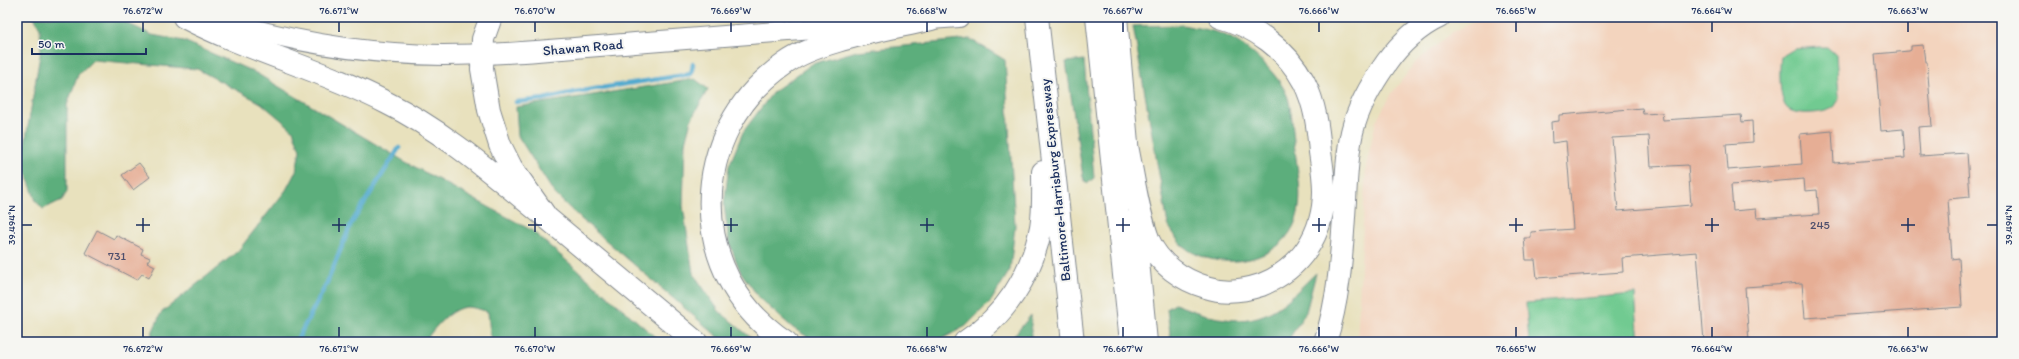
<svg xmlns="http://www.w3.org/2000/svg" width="2019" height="359" font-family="Itim,sans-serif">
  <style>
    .built { fill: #f3d4be }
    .green { fill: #71ca91; stroke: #467c78 }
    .forest { fill: #5cae7b; stroke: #3c6e6c }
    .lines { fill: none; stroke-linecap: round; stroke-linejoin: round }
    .stream { stroke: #52aacf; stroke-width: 4.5 }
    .building { fill: #e6ae95; fill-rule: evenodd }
    .major-casing { stroke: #82888e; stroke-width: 22 }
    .highway-casing { stroke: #82888e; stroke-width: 24 }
    .major { stroke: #fff; stroke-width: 20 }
    .highway { stroke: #fff; stroke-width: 22 }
    .ticks { fill: none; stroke: #1b2f5e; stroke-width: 1.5 }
    .labels { text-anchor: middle; stroke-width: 4; stroke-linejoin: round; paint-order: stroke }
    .number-label { font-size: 12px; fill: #4e4f6c }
    .street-label { font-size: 14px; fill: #1b2f5e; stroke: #f6f6f2 }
    .neatline { fill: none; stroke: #1b2f5e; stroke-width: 1.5 }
    .ticks-label { font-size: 10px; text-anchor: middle; fill: #1b2f5e }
  </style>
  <rect width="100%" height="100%" fill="#f6f6f2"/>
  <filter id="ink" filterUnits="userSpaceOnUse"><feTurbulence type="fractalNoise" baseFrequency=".025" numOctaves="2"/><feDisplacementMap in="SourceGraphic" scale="8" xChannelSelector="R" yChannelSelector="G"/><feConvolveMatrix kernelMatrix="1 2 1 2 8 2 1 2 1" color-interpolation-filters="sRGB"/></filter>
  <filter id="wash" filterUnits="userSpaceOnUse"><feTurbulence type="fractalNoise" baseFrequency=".012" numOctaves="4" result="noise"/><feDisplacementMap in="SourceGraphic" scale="16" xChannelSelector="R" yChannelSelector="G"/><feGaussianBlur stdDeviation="0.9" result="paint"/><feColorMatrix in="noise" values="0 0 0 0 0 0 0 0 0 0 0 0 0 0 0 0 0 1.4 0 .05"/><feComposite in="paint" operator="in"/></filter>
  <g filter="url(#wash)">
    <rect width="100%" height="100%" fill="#e8e1bd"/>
    <path class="built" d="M1485,17H2002V342H1357L1366,166L1376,121L1392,93L1416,62L1454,31Z"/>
    <path class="green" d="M1819,47H1827L1836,55L1839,96C1838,100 1837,104 1834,107C1826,114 1794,116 1787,108C1779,100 1779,69 1781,57L1794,49Z
      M1635,294L1639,342H1529L1526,303Z"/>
    <path class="forest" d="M34,17H114L152,35L184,41L256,73L404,161L531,230L661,342H494L490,334L488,312C482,310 473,307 467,307C449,308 434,329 424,342H151L152,333L161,313L238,251L286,190L296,171L300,150L293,130L261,103L197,69L93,60L78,75L67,105V192L62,200L43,209L36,201L22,162L41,49L40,28Z
      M1183,25C1195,28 1208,29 1219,33C1243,40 1280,74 1288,98C1293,117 1293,139 1296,158C1299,181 1304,205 1293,227C1274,265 1216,271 1184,247C1178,243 1173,232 1168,225L1133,26Z
      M970,39L1005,60L1015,226L1010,270L991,301L966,326L936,342H816L793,328L760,299L740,271L729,242L724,205L729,166L743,132L773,92L812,64L857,51Z
      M1084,60L1094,178L1087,184L1083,177L1066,62Z
      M695,79L708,89L691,120L685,143L683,206L693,273L719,311L756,342H724L580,218L554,193L518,136L516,107Z
      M1316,273L1306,312L1287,342H1171L1167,309L1175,304C1209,317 1243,330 1277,308C1291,299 1303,285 1316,273Z
      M1031,315V342H1009Z"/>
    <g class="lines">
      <path class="stream" d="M516,102L544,99L575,92L691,74L693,64
        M296,342L326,285L351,224L399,148"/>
    </g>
    <g id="blocks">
      <path class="building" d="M1923,45L1925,62H1927L1932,126L1918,127L1920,156L1967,153L1970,197L1948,199L1952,259L1959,258L1962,307L1805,318L1802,283L1745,287L1749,342H1704L1697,252L1622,258L1623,272L1537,278L1535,260H1526L1524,238H1531V232L1573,229L1566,141L1552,143L1551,122L1559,121V115L1642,108L1643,114L1662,113L1663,120L1741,115L1742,122L1752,121L1753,142L1726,144L1728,170L1802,164L1800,134L1832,131L1834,163L1905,158L1903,129L1881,131L1875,54L1909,51L1911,50V46ZM1649,136L1651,167L1688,165L1691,205L1618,211L1612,138ZM1804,179L1805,191L1817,190L1819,214L1757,218L1756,209L1733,211L1731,185Z
        M139,163L150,177L133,190L122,175Z
        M97,230L114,239L116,235L143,249L141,254L150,258L147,262L155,266L149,278L142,274L137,280L85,253Z"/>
    </g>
  </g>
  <g filter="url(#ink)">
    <use href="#blocks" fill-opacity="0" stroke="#82888e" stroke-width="1"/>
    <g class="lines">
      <g class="major-casing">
        <path id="major" d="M211,17C285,41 364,54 443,55C507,55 571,48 635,43C716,36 797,30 878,24
          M915,20L959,17"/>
      </g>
      <g class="highway-casing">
        <path id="highway" d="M184,17C249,51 321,69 387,103C446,132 496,177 547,218
          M491,17L483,39L482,69L489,110L500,145L511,167L547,218L696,342
          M1037,17L1073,342
          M1097,17L1131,342
          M1116,17L1128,155
          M1126,141C1133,173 1137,210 1149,241C1159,264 1182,280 1206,287C1224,293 1243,291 1261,285C1301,269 1324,233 1324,191C1324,178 1322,165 1320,152C1318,127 1315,104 1304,82C1287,50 1255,26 1220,17
          M1134,221L1146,342
          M786,342C685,276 686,130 786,63C818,40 891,29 931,19
          M965,342C1005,316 1032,275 1041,227C1044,210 1043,190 1043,172
          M1325,342C1340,297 1342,248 1345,201C1346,178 1347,155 1352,132C1358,107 1372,83 1387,62C1400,44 1419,26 1439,17"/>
      </g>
      <use href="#major" class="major"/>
      <use href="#highway" class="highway"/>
    </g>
  </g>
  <path class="ticks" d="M143,22V32M339,22V32M535,22V32M731,22V32M927,22V32M1123,22V32M1319,22V32M1516,22V32M1712,22V32M1908,22V32M143,218V232M339,218V232M535,218V232M731,218V232M927,218V232M1123,218V232M1319,218V232M1516,218V232M1712,218V232M1908,218V232M22,225H32M136,225H150M332,225H346M528,225H542M724,225H738M920,225H934M1116,225H1130M1312,225H1326M1509,225H1523M1705,225H1719M1901,225H1915M1987,225H1997M143,327V337M339,327V337M535,327V337M731,327V337M927,327V337M1123,327V337M1319,327V337M1516,327V337M1712,327V337M1908,327V337"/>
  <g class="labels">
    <g class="number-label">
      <text x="1820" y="229">245</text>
      <text x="117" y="260">731</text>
    </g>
    <g class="street-label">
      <text transform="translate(583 47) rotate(-5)" y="5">Shawan Road</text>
      <text transform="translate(1055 180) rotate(-96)" y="5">Baltimore-Harrisburg Expressway</text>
    </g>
  </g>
  <rect width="2019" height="359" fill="none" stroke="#f6f6f2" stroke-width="44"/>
  <path d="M32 48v6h114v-6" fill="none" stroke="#1b2f5e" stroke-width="2"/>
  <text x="38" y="48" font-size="12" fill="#1b2f5e" stroke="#f6f6f2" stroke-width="3" paint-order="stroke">50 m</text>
  <rect x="22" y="22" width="1975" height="315" class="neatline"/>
  <g class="ticks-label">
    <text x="143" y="14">76.672°W</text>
    <text x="339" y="14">76.671°W</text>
    <text x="535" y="14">76.670°W</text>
    <text x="731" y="14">76.669°W</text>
    <text x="927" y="14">76.668°W</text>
    <text x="1123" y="14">76.667°W</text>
    <text x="1319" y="14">76.666°W</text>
    <text x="1516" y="14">76.665°W</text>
    <text x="1712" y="14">76.664°W</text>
    <text x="1908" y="14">76.663°W</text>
    <text transform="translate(11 225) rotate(-90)" y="4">39.494°N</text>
    <text transform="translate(2008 225) rotate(-90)" y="4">39.494°N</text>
    <text x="143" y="352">76.672°W</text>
    <text x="339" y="352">76.671°W</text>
    <text x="535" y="352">76.670°W</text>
    <text x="731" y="352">76.669°W</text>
    <text x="927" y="352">76.668°W</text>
    <text x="1123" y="352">76.667°W</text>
    <text x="1319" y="352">76.666°W</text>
    <text x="1516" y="352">76.665°W</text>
    <text x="1712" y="352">76.664°W</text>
    <text x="1908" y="352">76.663°W</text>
  </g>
</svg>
